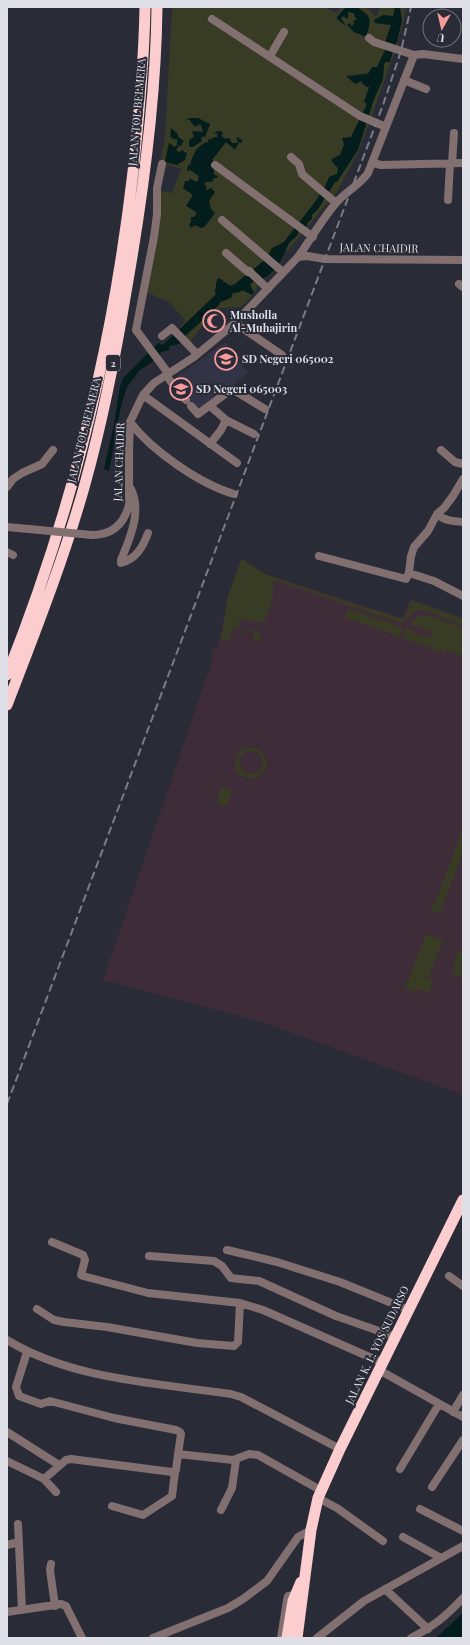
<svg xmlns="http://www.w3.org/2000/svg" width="470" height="1645" font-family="'Playfair Display',serif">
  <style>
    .built { fill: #323445 }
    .industrial { fill: #3e2d38 }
    .green { fill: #393c24; fill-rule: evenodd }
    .water { fill: #031c1c }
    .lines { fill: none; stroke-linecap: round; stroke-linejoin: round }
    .minor { stroke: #826f70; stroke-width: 8 }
    .highway { stroke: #fbcdce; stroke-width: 11 }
    .rail { stroke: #7b7c86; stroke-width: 2; stroke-dasharray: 8 4; stroke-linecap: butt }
    .minor-bridge { stroke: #826f70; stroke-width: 8 }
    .labels { text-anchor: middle; stroke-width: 4; stroke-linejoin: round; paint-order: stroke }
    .shield { fill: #292b36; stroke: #a8a9b2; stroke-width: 1 }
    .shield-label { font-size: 10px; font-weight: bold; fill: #dedfe7 }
    .street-label { font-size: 11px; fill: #dedfe7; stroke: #292b36 }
    .poi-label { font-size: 11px; font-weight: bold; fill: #dedfe7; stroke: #292b36; text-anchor: start }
  </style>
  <rect width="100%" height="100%" fill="#292b36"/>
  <path class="built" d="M225,342L248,373L197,413L171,381Z"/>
  <path class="industrial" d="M241,559L265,574L402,618L410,599L463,618V1095L262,1022L103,980L212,661V649L217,648L220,639L228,596Z"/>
  <path class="green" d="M172,7H324L337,13L341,7H346L337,17L341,18L343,16L348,19V12L354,13L358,19L352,27L350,26L354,32L368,15L359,9L358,7C370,7 369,11 376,17L380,7H392L395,9L393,16L375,21V23L391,25L384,45L386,48C379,68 375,74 353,75L366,87H369V88L366,95L367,104L361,118L351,137L344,140V145L340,155L332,158L334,165L338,168L337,174L334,175L328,181L315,202L284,242L273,248L266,259L235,284L230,286L219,278L216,294L179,331L180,327L185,320L169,302L146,292L159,191L172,193L181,169L160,162L165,138ZM190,120L210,124L206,133L207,134L205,137L203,136L200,139L202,141L193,147L194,137L193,134L196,131H203L201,125L192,124ZM173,130C178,135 180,138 180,145L176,150L185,160L177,165L165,162L169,143L175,147L177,145V139L173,136L169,137ZM217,131L220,132L221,136L232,143H237L238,140L242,143L239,142L237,146L230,145L226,142L211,160V165L214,167V175L216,176L205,182V189L212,196L209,201L211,209L215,214L204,227L201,228L195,225L192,227L191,222L196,215L194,195L186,191V181L187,182L191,179L196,182L198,181L199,176L190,170L189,166L196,150L214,137L216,138L218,134L215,133Z
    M401,7H407L398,43L359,151L338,190L282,258L278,270L266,277L258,285L253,295L241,307L221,308L214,311L190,342L184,337L219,305L220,302L233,293L240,292L243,289L252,295L253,292L250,285L251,283L255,280L262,279L277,269L286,252L288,244L295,238L299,231L306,224L311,215L318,209L335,182H337L383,79L384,64L397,42L402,20L400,9Z
    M242,559L265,574L329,596L402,619L405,618L411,600L463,619V625L421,609C411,609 410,621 402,622C398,622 392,620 388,619L275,580L273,583V596L265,621L262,623L239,619L238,629L259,631L261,635L259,642L253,641L254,632L232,629L230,640L221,639L228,596Z
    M348,609L394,624L395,627L401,626L403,627L400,637L345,617Z
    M423,615L431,616L463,628V656L446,650L444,653L403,638L407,627L413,631V633L430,638L432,631L416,625L415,627L411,624L418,616Z
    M251,747C261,749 267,755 267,766L261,776L250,779L239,775C230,763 237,748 251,747ZM252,751L261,755L263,766L259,772L249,775L241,769L239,760L245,752Z
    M222,786L232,790L226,806L223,805L221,807L220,803H216Z
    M463,828V852L441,910L436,913L430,911L439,893Z
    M426,934L443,940L429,977L417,973L434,980L427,996L424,990L416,989L415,992L405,988Z
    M459,950L463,951V978L452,974L456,965L453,964Z"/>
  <path class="water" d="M346,7H358C360,10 363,11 366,14C373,19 368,29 366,37L354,32L347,25L350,23L352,27L354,23L353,21L358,19L355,18L354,13L348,12V19L343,16L341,18L346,26L337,19V17Z
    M392,7H401L400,9L402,20L397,42L394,47L390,62H386L384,64L383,79L374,99L358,150L337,182H335L318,209L312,215V219L308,222L306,229L299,231C297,238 291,239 288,245C279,266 274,277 251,283L250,285L254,292L252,295L242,290L240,292L233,293L231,298L220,302L219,305L184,337C181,344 177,345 170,346L169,350L161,352L159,357L139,371L127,387L121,406L109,471L104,469L114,424L120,386L124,377L153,348L159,343L163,345L210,300L216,294L215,292L217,279L219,278L230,286L235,284L266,259L272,248L284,242L315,202L325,187L329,177L337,174L338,168L331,160L340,155L344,145L342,138L351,137L367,104L364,102L369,88V87H366L361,81L355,84L346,76L368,74L372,67H377L386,48L384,45L391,25L375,23L374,20L383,15L393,16L395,9Z
    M191,118H198L210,124L205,137L203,136L201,139L202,141L193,147H189V140L194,137L192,131L201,132L203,131L201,125L199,124L195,127L190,120H188L187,119Z
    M171,128L177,133L178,137L184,141L182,143V146L179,145L176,150L179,152L183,150L184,152L187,153L185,160L177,165L165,162L169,143L175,147L177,145V139H172V136L170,138Z
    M221,131L223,133L221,136L225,139L229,138L232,143H237L238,140L236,138L237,137L242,140V143L239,142L235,150L226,142L212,160L215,162L211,165L214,168V175L218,176L217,178H214L212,182H205V185L207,188L205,189L207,190L211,188L215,192L209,201L211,209L215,213L204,227L201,228L195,225L191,228L189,224L191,222V217H194L196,215V212L186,206L193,195L183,188L185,181H190L189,178L196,182L198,181L199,176L190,170L187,171L188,164L190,166C192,156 197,144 208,142L209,138L211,140L214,137L217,138L218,134L214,133L215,132Z
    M463,1613V1638H436Z"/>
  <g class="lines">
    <path class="minor" d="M212,19L360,116L386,127
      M369,38L374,42L414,55L423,54L463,59
      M270,56L284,32
      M404,80L426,89
      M291,157L299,164L302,174L336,203
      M373,163L381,165L463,163
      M162,164L157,188V214L154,237L136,330L168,373
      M452,164L454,133
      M215,165L313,237
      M448,200L450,164
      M222,220L283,272
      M226,253L248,272L249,271L268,289
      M298,257C311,239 322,219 336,203C346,191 360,185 368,173L414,55
      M459,284L463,287
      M235,323L282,355
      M162,336L172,328L197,354
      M166,375L179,393
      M143,395L237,463
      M185,399L186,400
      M191,406L198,414L232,389L265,409
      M210,406L226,420L254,434
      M130,422C152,451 200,484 234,494
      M210,444L221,430L226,420
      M441,450L455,462L463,464
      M7,487L13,479L22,473L42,464L53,450
      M131,489C142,512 130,538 121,560V563C136,559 143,547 148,533
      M437,514C444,521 454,521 463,522
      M7,527L29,529
      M92,535C112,535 124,524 129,505V450L130,422L143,395L154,383L194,357L235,323L298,257L307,256L325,259L463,260
      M7,552L13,555
      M319,556L406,579L409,573L411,556L414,547L428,531L437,514L444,508L453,496L463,479
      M409,573L434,581L463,596
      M52,1242L83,1255L85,1260L81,1275L83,1276L148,1293L240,1303L263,1310L383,1363
      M227,1250L277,1262L340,1282L409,1310
      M149,1256L214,1261L222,1266L231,1278L259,1281L336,1316L396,1337
      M449,1276L463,1286
      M37,1309L54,1320L64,1322L107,1327L197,1343L234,1346L238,1342L240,1303
      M7,1340C73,1380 156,1383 231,1394L241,1397L340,1449
      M27,1352L16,1387L19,1396L41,1404L50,1401L114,1418L176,1430L180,1432L181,1434L178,1454
      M379,1370L463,1417
      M453,1412L463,1395
      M7,1432L59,1465
      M7,1461L44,1479L66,1460L71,1459L172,1472L176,1470L178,1454L233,1460L249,1454L258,1455L322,1491
      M400,1469L439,1404
      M44,1479L56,1492
      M432,1487L463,1440
      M318,1498L337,1508L383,1541
      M112,1506L143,1515L172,1496L175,1472
      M420,1509L463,1531
      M221,1510L232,1488L236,1460
      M18,1524L22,1610
      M403,1537L441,1558
      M7,1545L19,1542
      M51,1564L50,1570L55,1606
      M385,1589L428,1629
      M7,1612L61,1604L66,1606L82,1638
      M153,1638L228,1608L243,1599L267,1581L298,1537L311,1530
      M281,1638L287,1600L288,1596L296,1595
      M317,1638L364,1601L463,1546
      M411,1638C434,1626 445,1617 463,1598"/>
    <path class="highway" d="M7,675C72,513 113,345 133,172C139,117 144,62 145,7
      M7,705C35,632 64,559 85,484C103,419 116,353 127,286C143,195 156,100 157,7
      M287,1638L293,1601L301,1582
      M297,1638L311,1530L318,1498L340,1449L463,1200"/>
    <path class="rail" d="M7,1104L383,105L401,51L411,7"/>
    <path class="minor-bridge" d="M29,529L92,535"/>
  </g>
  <defs>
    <g id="mosque-ring" transform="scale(1.15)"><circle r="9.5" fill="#292b36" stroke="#f59b9c" stroke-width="1.5"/><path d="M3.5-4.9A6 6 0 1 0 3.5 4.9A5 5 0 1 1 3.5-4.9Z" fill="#f59b9c"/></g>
    <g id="school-ring" transform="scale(1.15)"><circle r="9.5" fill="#292b36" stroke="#f59b9c" stroke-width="1.5"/><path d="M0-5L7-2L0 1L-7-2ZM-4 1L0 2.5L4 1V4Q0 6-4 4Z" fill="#f59b9c"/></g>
  </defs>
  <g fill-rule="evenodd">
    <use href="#mosque-ring" x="214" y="321"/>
    <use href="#school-ring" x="226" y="359"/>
    <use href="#school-ring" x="181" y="389"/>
  </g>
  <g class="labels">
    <rect class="shield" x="106" y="355" width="14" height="16" rx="3"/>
    <g class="shield-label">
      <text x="113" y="367">2</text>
    </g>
    <g class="street-label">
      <text transform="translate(137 112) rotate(-85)" y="4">JALAN TOL BELMERA</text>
      <text transform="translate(379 248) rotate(1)" y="4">JALAN CHAIDIR</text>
      <text transform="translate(84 430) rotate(-76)" y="4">JALAN TOL BELMERA</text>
      <text transform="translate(119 462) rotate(-88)" y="4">JALAN CHAIDIR</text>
      <text transform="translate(377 1345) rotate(-64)" y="4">JALAN K. L. YOS SUDARSO</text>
    </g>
    <g class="poi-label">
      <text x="230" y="319">Musholla<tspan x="230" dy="13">Al-Muhajirin</tspan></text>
      <text x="242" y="363">SD Negeri 065002</text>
      <text x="196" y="393">SD Negeri 065003</text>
    </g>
  </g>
  <rect width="470" height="1645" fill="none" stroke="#dedfe7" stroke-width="16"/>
  <g transform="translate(442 28) rotate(188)"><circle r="19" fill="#292b36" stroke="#71737d"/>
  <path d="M0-3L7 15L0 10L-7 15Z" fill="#f59b9c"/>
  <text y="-6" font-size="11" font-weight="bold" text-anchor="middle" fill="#dedfe7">U</text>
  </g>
</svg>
